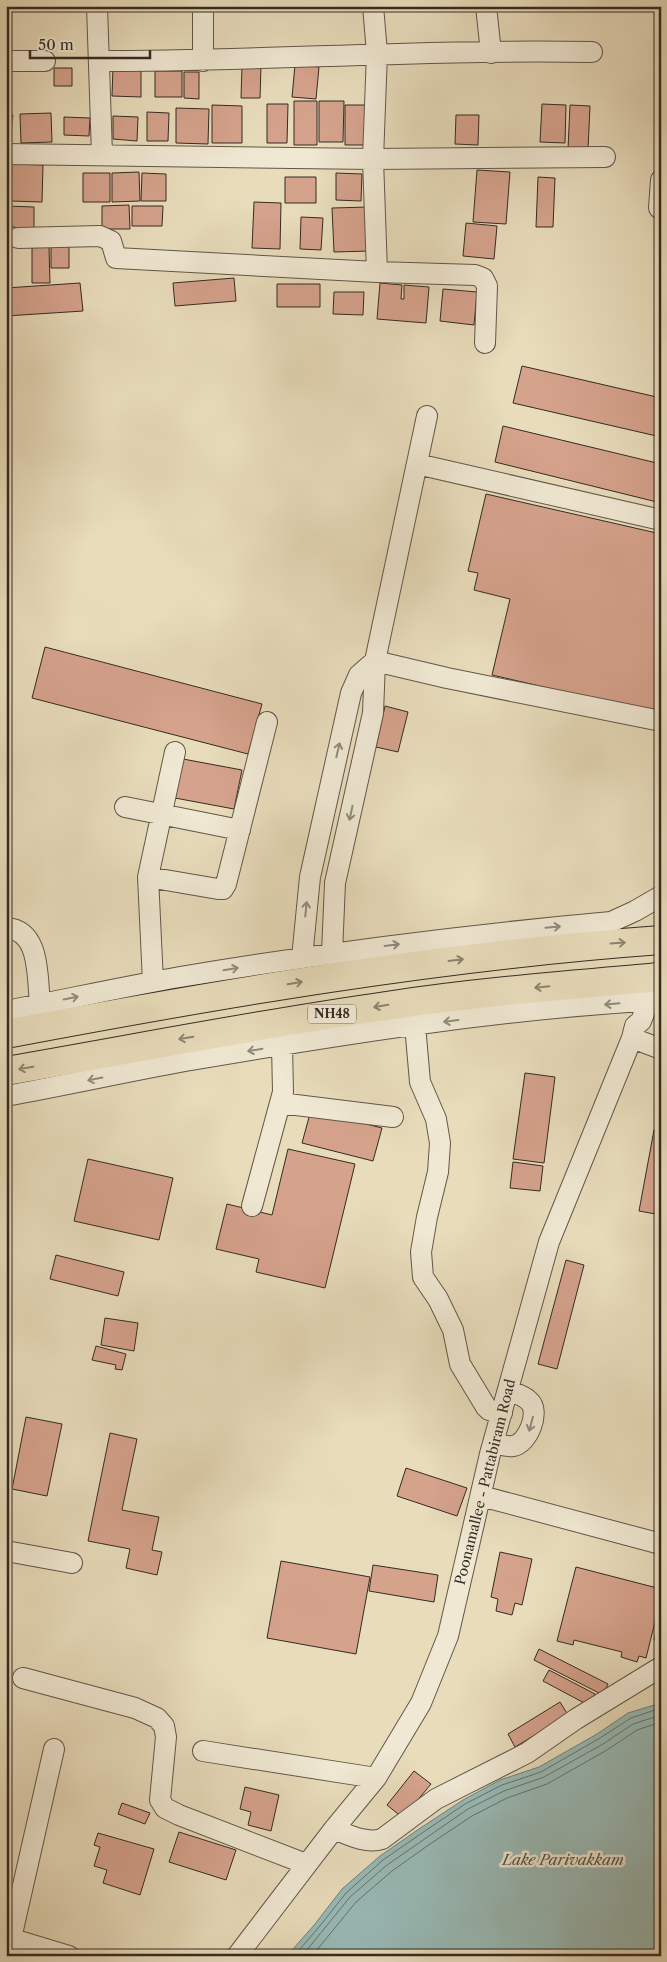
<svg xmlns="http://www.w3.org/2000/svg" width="667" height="1962" font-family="'Libre Caslon Text',serif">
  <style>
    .water { fill: #98bab6; stroke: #70817b }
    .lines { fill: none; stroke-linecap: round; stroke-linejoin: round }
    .shore { stroke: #66726c; stroke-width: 1 }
    .building { fill: #d5a28c; stroke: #342b23 }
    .minor-casing { stroke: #615749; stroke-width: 22 }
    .highway-casing { stroke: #342b23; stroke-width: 30 }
    .minor { stroke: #f0e8d3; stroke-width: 20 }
    .highway { stroke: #e8dcbb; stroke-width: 28 }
    .oneway { stroke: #928a7b }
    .oneway2 { stroke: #8e846f }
    .labels { text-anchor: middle; stroke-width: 5; stroke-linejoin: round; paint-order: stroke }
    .shield { fill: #f0e8d3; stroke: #6c6458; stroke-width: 1 }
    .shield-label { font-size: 12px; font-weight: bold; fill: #342b23 }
    .street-label { font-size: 14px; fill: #342b23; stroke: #f0e8d3 }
    .water-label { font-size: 15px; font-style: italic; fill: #4d4f48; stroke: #f0e8d3 }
  </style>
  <rect width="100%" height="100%" fill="#e8dcbb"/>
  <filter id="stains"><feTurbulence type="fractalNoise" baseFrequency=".004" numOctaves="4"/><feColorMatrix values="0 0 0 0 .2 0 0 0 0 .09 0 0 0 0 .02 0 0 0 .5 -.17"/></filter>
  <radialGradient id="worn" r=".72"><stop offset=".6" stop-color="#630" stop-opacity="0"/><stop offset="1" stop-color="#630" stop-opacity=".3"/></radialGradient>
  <path class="water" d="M661,1703V1956H287L315,1924L342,1889L380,1856L419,1829L463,1800L500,1780L539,1767L597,1734L628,1713Z"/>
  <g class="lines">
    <path class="shore" d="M294,1956L319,1927L346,1893L383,1860L422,1833L465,1804L502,1785L541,1772L600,1738L631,1718L661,1708
      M302,1956L350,1897L387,1865L426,1838L468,1809L504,1791L544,1777L603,1744L633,1724L661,1715
      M312,1956L356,1902L392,1871L430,1844L472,1816L507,1798L547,1784L607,1750L637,1730L661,1722"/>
  </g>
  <path class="building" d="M242,65H261L260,98H241Z
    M295,65L319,67L316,99L292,97Z
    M113,67L141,68V97L112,96Z
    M54,68H72V86H54Z
    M155,71H182V97H155Z
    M184,72H199V99L184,98Z
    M294,101H317V145H294Z
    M319,101H344L343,142H319Z
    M267,104H288L287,143H267Z
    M542,104L566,105L565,143L540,142Z
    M212,105L242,106V143H212Z
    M345,105H369L368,145H345Z
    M570,105L590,106L588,150L568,149Z
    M176,108L209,109L208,144L176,143Z
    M147,112L169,113L168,141H147Z
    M51,113L52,142L21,143L20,114Z
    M6,115H13L9,145H6Z
    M456,115H479L478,145L455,144Z
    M113,116L138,117L137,141L113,139Z
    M64,117L90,118L89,136L64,135Z
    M12,164L43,165L42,202L11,201Z
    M6,167H8L9,199H6Z
    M477,170L510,172L506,224L473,222Z
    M139,172L140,201L112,202V173Z
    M83,173H110V202H83Z
    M142,173L166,174V201H141Z
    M336,173L362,174L361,201L336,200Z
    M285,177H316V203H285Z
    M538,177L555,178L553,227H536Z
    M254,202L281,203L280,249L252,248Z
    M129,205L130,229H102V206Z
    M6,206L34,207V231H15V227H6Z
    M132,206H163L162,226H132Z
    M370,207L371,251L334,252L332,208Z
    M301,217L323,218L321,250L300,249Z
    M466,223L497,226L494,259L463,256Z
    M51,243H69V268H51Z
    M32,247H49L50,283H32Z
    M234,278L236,301L175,306L173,283Z
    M80,283L83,311L6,316V288Z
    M380,283L402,285L401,299H404V285L429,287L426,323L377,319Z
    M277,284H320V307H277Z
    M443,289L477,292L474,325L440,321Z
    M334,292H364L363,315L333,314Z
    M522,366L661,398V437L513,403Z
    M503,426L661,464V503L495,462Z
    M486,494L661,534V714L492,675L510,599L474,590L478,573L468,571Z
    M45,647L262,704L248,754L32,698Z
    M385,706L408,712L398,752L376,747Z
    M183,759L242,770L234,809L175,798Z
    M525,1073L555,1077L544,1163L513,1159Z
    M311,1110L382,1128L373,1161L302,1143Z
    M654,1130L661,1132V1215L639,1211Z
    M288,1149L355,1164L325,1288L256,1272L259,1259L216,1249L227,1204L272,1215Z
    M88,1159L173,1178L159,1240L74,1221Z
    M513,1162L543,1166L540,1191L510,1188Z
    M56,1255L124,1272L118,1296L50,1279Z
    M566,1260L584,1265L557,1369L538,1364Z
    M105,1318L138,1323L134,1351L101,1345Z
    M96,1346L126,1354L122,1370L115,1369L116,1365L92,1360Z
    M26,1417L62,1424L47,1496L12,1489Z
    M110,1433L137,1439L122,1510L159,1517L152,1550L162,1552L157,1575L126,1568L130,1549L88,1541Z
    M406,1468L467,1488L457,1516L397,1496Z
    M500,1552L532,1559L522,1605L515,1603L512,1615L496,1611L498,1599L491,1597Z
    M281,1561L370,1577L356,1654L267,1638Z
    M373,1565L438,1575L434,1602L369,1591Z
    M576,1567L661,1589V1598L646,1658L639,1656L637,1662L621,1657L622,1652L574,1640L573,1645L557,1641Z
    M661,1609V1642L654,1640Z
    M539,1649L608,1684L603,1695L534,1660Z
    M549,1670L595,1694L588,1705L543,1681Z
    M560,1702L568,1715L515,1747L508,1734Z
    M414,1771L431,1784L403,1818L387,1805Z
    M245,1787L279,1795L271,1831L248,1825L251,1812L240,1809Z
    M122,1803L150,1813L145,1824L118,1814Z
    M179,1832L236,1850L226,1880L169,1862Z
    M98,1833L154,1849L140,1895L103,1883L107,1870L94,1866L100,1847L94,1845Z"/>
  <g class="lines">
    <g class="minor-casing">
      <path id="minor" d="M97,6L102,155
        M373,6L377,53L373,159L377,272
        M486,6L491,53
        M6,61H45
        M99,61C263,61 428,49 592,52
        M203,61V6
        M6,154L373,159L605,157
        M659,208L661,180
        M18,238L100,236L111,241L116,258L377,272L475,275L483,278L487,286L485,343
        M417,464L661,520
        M375,661L447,678L661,721
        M125,807L240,830
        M148,877L175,752
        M6,928C41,930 37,978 40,1004
        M332,953L335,883L373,713L375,661L427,416
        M302,958L310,877L351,693L359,675L375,661
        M153,982L148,877L218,889H223L226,884L267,722
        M6,1011C64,1000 122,987 180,977C324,953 467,935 611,922L635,911L661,896
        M415,1025L420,1082L436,1119L440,1143L438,1172L427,1217L421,1252L423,1277L438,1299L453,1330L460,1364L486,1407L489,1410L502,1413
        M632,1038L661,1049
        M6,1096C66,1085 125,1072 185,1061C342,1034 500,1009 659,1000
        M280,1103L393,1117
        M252,1206L283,1092L282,1045
        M493,1443C499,1444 506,1447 513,1446C528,1444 541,1411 529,1401C524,1395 514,1393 508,1391
        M481,1496L661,1544
        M6,1551L72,1563
        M23,1678L135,1708L157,1718L164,1726L166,1737L160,1800L165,1808L179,1815L306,1864
        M203,1751L376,1778
        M334,1829C349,1835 366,1844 382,1839L436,1799L527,1753L576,1719L661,1667
        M6,1937L69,1956
        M7,1956L54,1749
        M237,1956L334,1829L376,1778L421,1703L448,1636L490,1454L549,1242L632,1038L635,1026L641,1021L661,970"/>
    </g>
    <g class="highway-casing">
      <path id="highway" d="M6,1034C223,993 440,956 661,940
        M6,1071C133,1049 259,1024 386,1006C477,992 569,985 661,977"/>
    </g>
    <use href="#minor" class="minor"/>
    <use href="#highway" class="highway"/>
  </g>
  <defs><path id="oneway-shaft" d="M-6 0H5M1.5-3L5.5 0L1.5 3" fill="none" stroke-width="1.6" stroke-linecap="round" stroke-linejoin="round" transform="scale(1.25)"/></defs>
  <g class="oneway">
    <use href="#oneway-shaft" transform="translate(338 750) rotate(-77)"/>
    <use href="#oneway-shaft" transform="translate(351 813) rotate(102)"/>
    <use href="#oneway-shaft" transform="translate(306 909) rotate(-84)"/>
    <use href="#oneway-shaft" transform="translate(553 927) rotate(-5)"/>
    <use href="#oneway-shaft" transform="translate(392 945) rotate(-7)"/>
    <use href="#oneway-shaft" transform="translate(231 969) rotate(-9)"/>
    <use href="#oneway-shaft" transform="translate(71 998) rotate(-11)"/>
    <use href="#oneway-shaft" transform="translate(612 1004) rotate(175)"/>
    <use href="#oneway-shaft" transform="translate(451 1021) rotate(173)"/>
    <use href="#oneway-shaft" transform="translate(255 1050) rotate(171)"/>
    <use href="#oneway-shaft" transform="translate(95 1079) rotate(169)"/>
    <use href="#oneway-shaft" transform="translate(531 1424) rotate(105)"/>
  </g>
  <g class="oneway2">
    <use href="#oneway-shaft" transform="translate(618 943) rotate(-4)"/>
    <use href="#oneway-shaft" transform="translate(456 960) rotate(-7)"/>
    <use href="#oneway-shaft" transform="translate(295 983) rotate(-9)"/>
    <use href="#oneway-shaft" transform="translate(542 987) rotate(174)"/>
    <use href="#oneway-shaft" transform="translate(381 1006) rotate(171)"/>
    <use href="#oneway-shaft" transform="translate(186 1038) rotate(170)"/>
    <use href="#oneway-shaft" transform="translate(26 1068) rotate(170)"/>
  </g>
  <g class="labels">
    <rect class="shield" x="308" y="1004.5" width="48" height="19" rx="4"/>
    <g class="shield-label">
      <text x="332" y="1018">NH48</text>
    </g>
    <g class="street-label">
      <text transform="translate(485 1482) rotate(-76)" y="5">Poonamallee - Pattabiram Road</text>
    </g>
    <g class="water-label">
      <text x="563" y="1865">Lake Parivakkam</text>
    </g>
  </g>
  <rect width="667" height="1962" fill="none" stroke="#e8dcbb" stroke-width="25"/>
  <rect x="8" y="8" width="652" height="1947" fill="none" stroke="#342b23" stroke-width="2.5"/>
  <rect x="12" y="12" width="642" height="1937" fill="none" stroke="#342b23"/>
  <path d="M30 50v8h120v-8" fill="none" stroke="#342b23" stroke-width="2.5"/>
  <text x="38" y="50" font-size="15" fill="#342b23" stroke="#f0e8d3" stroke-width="4" paint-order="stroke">50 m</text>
  <rect width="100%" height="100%" filter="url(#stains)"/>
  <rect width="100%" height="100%" fill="url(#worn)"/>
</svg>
